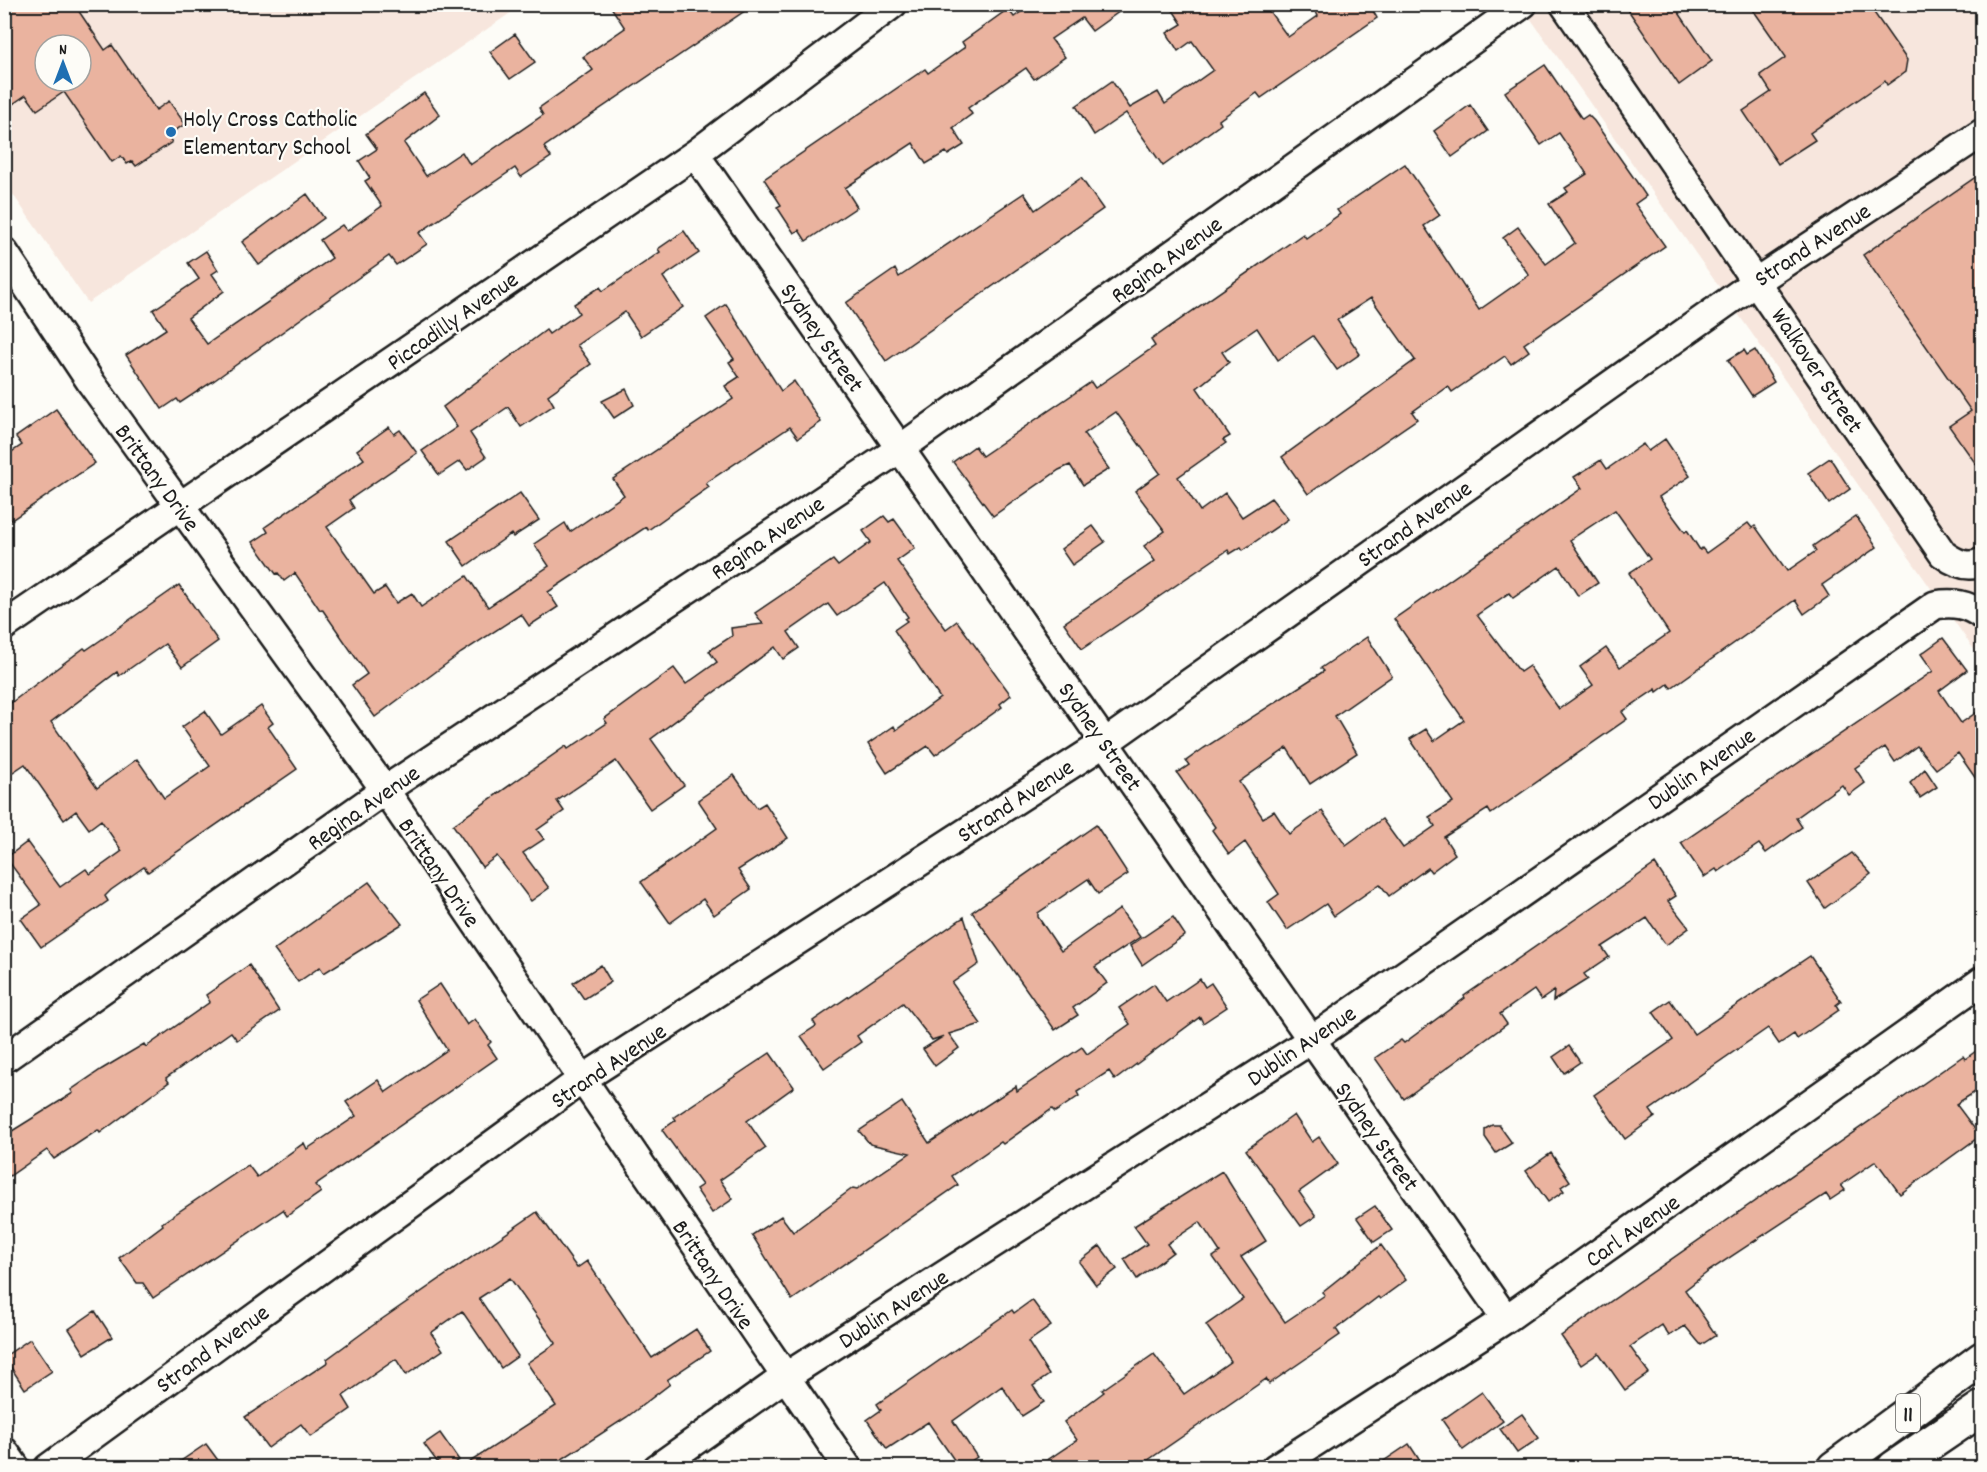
<svg xmlns="http://www.w3.org/2000/svg" width="1987" height="1472" font-family="Dekko,sans-serif">
  <style>
    .built { fill: #f7e6dd; fill-rule: evenodd }
    .building { fill: #eab39f; stroke: #1c1c1c; stroke-width: 1.5; fill-rule: evenodd }
    .lines { fill: none; stroke-linecap: round; stroke-linejoin: round }
    .minor-casing { stroke: #1c1c1c; stroke-width: 32 }
    .highway-casing { stroke: #1c1c1c; stroke-width: 38 }
    .minor { stroke: #fdfcf7; stroke-width: 27 }
    .highway { stroke: #fdfcf7; stroke-width: 33 }
    .poi-dot { fill: #1f6fb2; stroke: #fdfcf7; stroke-width: 2 }
    .labels { text-anchor: middle; stroke-width: 4.5; stroke-linejoin: round; paint-order: stroke }
    .shield { fill: #fdfcf7; stroke: #605f5e; stroke-width: 1.5 }
    .shield-label { font-size: 22px; font-weight: bold; fill: #1c1c1c }
    .poi-label { font-size: 24px; fill: #1c1c1c; stroke: #fdfcf7; text-anchor: start }
    .street-label { font-size: 24px; fill: #1c1c1c; stroke: #fdfcf7 }
  </style>
  <rect width="100%" height="100%" fill="#fdfcf7"/>
  <filter id="ink" filterUnits="userSpaceOnUse"><feTurbulence type="fractalNoise" baseFrequency=".0167" numOctaves="2"/><feDisplacementMap in="SourceGraphic" scale="12" xChannelSelector="R" yChannelSelector="G"/><feConvolveMatrix kernelMatrix="1 2 1 2 8 2 1 2 1" color-interpolation-filters="sRGB"/></filter>
  <g filter="url(#ink)">
    <path class="built" d="M4,5H522L88,303L5,183ZM45,45H81V81H45Z
      M1521,5H1982V661Z"/>
    <path class="building" d="M4,4H74L105,50L112,45L156,110L169,101L185,124L167,136L172,142L136,166L132,161L127,164L121,156L112,162L64,92L37,110L26,95L4,110ZM45,45H81V81H45Z
      M609,4H755L544,147L551,157L521,177L515,168L419,233L427,244L396,265L389,256L212,382L180,403L177,399L162,409L126,355L166,329L153,310L199,279L188,263L206,251L218,270L212,274L224,291L188,318L207,344L332,258L320,240L342,225L347,231L382,206L365,181L370,178L359,161L377,149L366,134L424,93L440,115L404,143L426,176L462,152L470,165L543,115L539,108L593,70L583,57L625,28Z
      M1032,4H1130L1092,31L1082,18L1051,39L1065,57L1034,79L1026,68L968,108L972,114L953,128L964,145L948,155L946,152L926,164L913,143L845,188L857,207L806,241L799,230L794,233L777,207L781,205L764,179L925,69L928,73L965,47L962,42L1008,9L1014,17Z
      M1169,4H1264L1288,37L1318,16L1316,12L1327,4H1369L1377,18L1261,98L1257,93L1219,120L1221,124L1163,166L1126,113L1094,135L1076,106L1112,81L1130,108L1158,92L1165,104L1213,70L1192,41L1178,51L1167,33L1182,24Z
      M1624,4H1673L1712,61L1679,85Z
      M1749,4H1868L1907,60L1905,72L1887,85L1885,81L1810,133L1815,140L1778,164L1743,111L1771,92L1760,75L1786,57Z
      M515,34L535,62L510,79L490,52Z
      M1545,65L1582,119L1588,115L1594,121L1636,181L1646,196L1635,204L1665,246L1524,344L1529,351L1511,364L1505,356L1452,392L1448,386L1412,412L1417,419L1308,494L1282,457L1415,360L1371,298L1337,320L1360,354L1337,370L1313,336L1278,360L1257,328L1222,352L1229,362L1197,388L1230,436L1223,440L1226,443L1178,477L1200,511L1225,493L1242,517L1271,498L1288,519L1243,550L1241,547L1230,554L1228,550L1082,649L1064,623L1155,561L1144,546L1165,531L1135,491L1160,473L1116,412L1084,434L1109,469L1083,485L1070,465L1059,470L993,516L953,462L975,446L982,456L1091,382L1095,388L1155,346L1151,340L1303,234L1306,238L1340,214L1337,210L1405,164L1440,215L1424,226L1479,310L1529,275L1503,238L1518,227L1546,264L1575,243L1549,204L1568,192L1565,188L1587,174L1559,133L1541,145L1505,92Z
      M1470,105L1488,131L1452,157L1434,131Z
      M1983,172V474L1949,426L1971,411L1863,255Z
      M1081,178L1103,209L886,361L846,303L895,269L899,277L1024,193L1035,210Z
      M307,194L324,218L259,265L242,242Z
      M684,231L699,253L663,277L683,307L641,336L625,312L577,345L591,364L548,395L554,405L521,427L508,407L470,433L486,457L467,470L460,461L439,475L422,451L457,427L443,407L546,330L549,334L579,313L574,304L600,287L603,291L660,252L658,249Z
      M726,304L781,391L794,381L821,422L798,438L790,427L706,483L709,487L648,530L646,527L548,592L558,607L529,626L521,614L461,653L375,717L352,685L367,674L322,609L320,610L295,573L284,581L278,573L276,574L253,542L268,532L265,527L364,459L357,450L389,427L394,434L400,430L417,453L349,500L354,508L327,527L374,594L385,587L396,603L412,593L421,607L467,576L488,607L549,566L534,544L565,523L570,532L624,495L613,479L733,399L725,386L739,377L729,362L734,359L706,318Z
      M1744,350L1747,355L1755,350L1774,382L1752,396L1728,360Z
      M626,389L634,405L614,418L602,401Z
      M56,409L95,463L4,525V457L22,445L16,437Z
      M1665,439L1690,476L1659,497L1685,532L1687,530L1700,550L1702,548L1706,553L1748,523L1752,528L1755,526L1787,571L1816,551L1813,546L1856,516L1877,547L1822,585L1829,596L1804,614L1795,600L1671,688L1668,684L1657,692L1656,689L1622,712L1627,719L1491,814L1488,809L1444,837L1455,854L1431,872L1428,868L1389,896L1380,884L1334,916L1326,904L1287,930L1268,902L1279,894L1245,842L1229,854L1212,830L1215,827L1177,773L1189,765L1186,761L1204,748L1324,671L1321,668L1367,637L1392,676L1335,716L1357,753L1310,784L1287,748L1239,782L1263,818L1274,811L1289,834L1322,811L1346,845L1382,819L1403,848L1435,826L1429,817L1453,802L1410,739L1426,729L1434,741L1464,720L1394,619L1582,488L1574,477L1601,460L1607,469L1643,444L1648,451ZM1615,510L1650,559L1629,573L1669,633L1620,667L1606,648L1580,667L1593,685L1559,709L1529,666L1520,672L1477,615L1509,593L1513,598L1559,566L1578,596L1598,583L1570,540Z
      M1830,458L1850,489L1829,504L1808,473Z
      M520,493L539,520L513,537L511,534L466,566L449,541Z
      M884,516L889,522L894,519L915,548L897,561L946,629L957,621L1011,695L1000,704L1002,707L935,755L928,746L887,773L868,744L894,726L896,730L940,698L894,630L907,621L905,619L908,617L885,583L837,616L828,604L788,632L799,648L783,659L775,647L651,739L684,785L650,809L616,761L557,801L564,811L537,830L544,839L523,853L549,888L531,901L497,856L482,867L453,825L566,746L568,749L607,723L604,719L674,668L686,684L717,662L709,651L732,636L731,628L763,624L755,613L833,560L838,566L871,542L863,531Z
      M1093,526L1105,542L1072,565L1061,549Z
      M179,585L218,641L182,667L165,644L119,676L117,672L51,722L97,788L137,759L164,798L210,766L182,727L205,711L221,734L261,706L273,723L268,727L297,769L148,872L144,867L111,890L105,896L108,901L41,947L21,919L41,905L6,858L27,842L60,887L86,869L90,874L122,851L101,820L89,829L76,811L64,820L25,764L4,778V708L84,648L86,650L108,635Z
      M1943,638L1967,670L1939,691L1961,723L1983,708V789L1958,753L1936,769L1917,746L1895,762L1885,747L1855,768L1865,783L1849,795L1842,785L1796,818L1802,827L1766,853L1759,844L1718,872L1716,869L1704,877L1681,843L1933,671L1921,654Z
      M1925,769L1937,787L1920,798L1910,783Z
      M734,775L757,808L765,803L788,838L738,870L751,889L714,915L703,899L670,923L641,882L717,828L698,800Z
      M1096,825L1128,874L1098,894L1088,879L1038,913V917L1061,951L1120,909L1140,937L1095,967L1107,983L1073,1008L1078,1015L1055,1030L972,912Z
      M1852,853L1871,874L1825,908L1808,883Z
      M1655,864L1676,896L1668,901L1689,928L1666,945L1647,918L1602,947L1609,957L1584,974L1588,979L1553,1001L1554,991L1541,1000L1534,990L1500,1014L1507,1024L1404,1099L1375,1058L1401,1040L1404,1043L1465,998L1464,996Z
      M369,882L402,924L324,973L320,967L298,982L274,950Z
      M964,917L979,964L952,983L981,1024L949,1034L959,1048L935,1066L923,1049L944,1036L932,1040L903,1003L857,1036L861,1042L824,1068L801,1036L816,1026L813,1021Z
      M1173,917L1185,935L1142,965L1130,946Z
      M1810,956L1841,1001L1836,1005L1839,1010L1797,1039L1794,1034L1779,1044L1768,1028L1650,1110L1655,1117L1625,1139L1594,1095L1673,1040L1653,1012L1670,1000L1694,1034Z
      M249,965L279,1011L237,1040L231,1032L166,1078L169,1082L100,1133L98,1130L54,1159L47,1150L4,1180V1136L73,1093L71,1090L102,1069L144,1044L146,1047L210,1002L206,995Z
      M601,965L611,982L584,999L573,983Z
      M1200,979L1205,987L1211,983L1227,1007L1203,1023L1200,1017L1115,1080L1109,1071L1077,1092L1079,1096L1055,1112L1052,1109L1003,1144L1001,1142L952,1176L958,1185L792,1300L752,1235L781,1216L793,1232L853,1188L857,1189L910,1153L870,1144L859,1131L902,1102L929,1143L1016,1086L1017,1091L1082,1047L1087,1054L1130,1024L1119,1008L1154,984L1166,1002Z
      M440,984L467,1025L475,1019L491,1042L488,1045L497,1058L315,1185L321,1192L287,1216L283,1210L153,1298L143,1283H137L119,1258L163,1225L162,1223L248,1165L257,1177L304,1143L307,1149L356,1116L346,1102L378,1080L386,1092L447,1050L416,1000Z
      M1569,1046L1580,1062L1564,1073L1553,1057Z
      M1983,1046V1087L1956,1104L1980,1136L1900,1194L1876,1161L1841,1185L1845,1190L1830,1200L1826,1194L1709,1271L1685,1290L1716,1335L1701,1345L1685,1326L1669,1336L1662,1325L1630,1347L1649,1373L1625,1390L1599,1353L1581,1365L1561,1336L1963,1056L1965,1059Z
      M770,1053L794,1087L747,1121L766,1148L720,1180L733,1199L712,1213L696,1189L702,1185L662,1130L676,1120L674,1117Z
      M1294,1115L1312,1142L1319,1137L1338,1164L1299,1192L1316,1216L1301,1226L1246,1150Z
      M1492,1125H1499L1512,1143L1496,1153L1485,1137V1129Z
      M1551,1153L1570,1181L1561,1187L1564,1191L1548,1202L1526,1171Z
      M1222,1171L1266,1241L1241,1257L1285,1322L1325,1295L1322,1292L1381,1245L1406,1280L1380,1299L1378,1297L1336,1329L1340,1335L1317,1351L1269,1384L1266,1379L1138,1467H1037L1077,1440L1064,1422L1104,1392L1102,1390L1154,1354L1184,1394L1231,1361L1206,1325L1243,1299L1213,1257L1220,1252L1200,1222L1167,1244L1173,1252L1137,1279L1124,1259L1147,1244L1134,1226Z
      M1375,1206L1392,1230L1374,1242L1357,1218Z
      M537,1212L577,1268L587,1261L652,1358L696,1329L710,1351L667,1380L670,1384L627,1417L550,1467H462L556,1406L527,1363L556,1343L510,1278L479,1298L518,1356L501,1368L462,1311L431,1333L443,1350L406,1375L396,1359L343,1396L351,1409L311,1437L301,1424L268,1448L245,1417L328,1362L327,1359L372,1326Z
      M1100,1246L1117,1269L1096,1285L1079,1262Z
      M1032,1300L1051,1326L1028,1342L1049,1375L1033,1386L1044,1402L1022,1416L1002,1386L953,1421L977,1457L962,1467H959L928,1422L887,1449L867,1420L881,1410L877,1404L1012,1310L1014,1313Z
      M95,1311L112,1337L85,1354L69,1329Z
      M30,1339L52,1371L25,1389L4,1357Z
      M1482,1392L1503,1421L1463,1450L1442,1420Z
      M1522,1414L1539,1438L1517,1453L1500,1429Z
      M440,1433L459,1460L448,1467H441L424,1444Z
      M206,1444L223,1467H172Z
      M1409,1444L1424,1467H1375Z"/>
    <g class="lines">
      <g class="minor-casing">
        <path id="minor" d="M1564,4L1943,554C1955,563 1968,569 1982,562
          M695,154L1506,1319
          M4,252L92,384L385,790L848,1468
          M4,626L695,154L893,4
          M4,1059L385,790L901,448L1523,4
          M4,1451L16,1468
          M48,1468L581,1080L1106,742L1757,281L1982,133
          M657,1468L785,1377L1311,1040L1935,605C1953,602 1967,604 1982,615
          M1275,1468L1506,1319L1982,981"/>
      </g>
      <g class="highway-casing">
        <path id="highway" d="M1834,1468L1982,1359
          M1894,1468L1982,1408"/>
      </g>
      <use href="#minor" class="minor"/>
      <use href="#highway" class="highway"/>
    </g>
  </g>
  <circle class="poi-dot" cx="171" cy="132" r="6"/>
  <g class="labels">
    <rect class="shield" x="1896" y="1394" width="24" height="38" rx="4.5"/>
    <g class="shield-label">
      <text x="1908" y="1421">11</text>
    </g>
    <g class="poi-label">
      <text x="183" y="126">Holy Cross Catholic<tspan x="183" dy="28">Elementary School</tspan></text>
    </g>
    <g class="street-label">
      <text transform="translate(1812 244) rotate(-33)" y="8">Strand Avenue</text>
      <text transform="translate(1166 259) rotate(-36)" y="8">Regina Avenue</text>
      <text transform="translate(452 320) rotate(-35)" y="8">Piccadilly Avenue</text>
      <text transform="translate(823 337) rotate(55)" y="8">Sydney Street</text>
      <text transform="translate(1818 370) rotate(56)" y="8">Walkover Street</text>
      <text transform="translate(158 477) rotate(54)" y="8">Brittany Drive</text>
      <text transform="translate(1414 523) rotate(-35)" y="8">Strand Avenue</text>
      <text transform="translate(767 537) rotate(-34)" y="8">Regina Avenue</text>
      <text transform="translate(1101 736) rotate(55)" y="8">Sydney Street</text>
      <text transform="translate(1701 768) rotate(-35)" y="8">Dublin Avenue</text>
      <text transform="translate(1015 800) rotate(-33)" y="8">Strand Avenue</text>
      <text transform="translate(363 807) rotate(-35)" y="8">Regina Avenue</text>
      <text transform="translate(440 872) rotate(56)" y="8">Brittany Drive</text>
      <text transform="translate(1301 1045) rotate(-34)" y="8">Dublin Avenue</text>
      <text transform="translate(608 1065) rotate(-34)" y="8">Strand Avenue</text>
      <text transform="translate(1378 1136) rotate(55)" y="8">Sydney Street</text>
      <text transform="translate(1632 1230) rotate(-35)" y="8">Carl Avenue</text>
      <text transform="translate(714 1274) rotate(56)" y="8">Brittany Drive</text>
      <text transform="translate(893 1308) rotate(-33)" y="8">Dublin Avenue</text>
      <text transform="translate(212 1348) rotate(-36)" y="8">Strand Avenue</text>
    </g>
  </g>
  <rect width="1987" height="1472" fill="none" stroke="#fdfcf7" stroke-width="24"/>
  <rect x="12" y="12" width="1963" height="1448" fill="none" stroke="#1c1c1c" stroke-width="2" filter="url(#ink)"/>
  <g transform="translate(63 63)"><circle r="28" fill="#fdfcf7" stroke="#a3a29f" stroke-width="1.5"/>
  <path d="M0-4.5L10 22L0 15L-10 22Z" fill="#1f6fb2"/>
  <text y="-9" font-size="16" font-weight="bold" text-anchor="middle" fill="#1c1c1c">N</text>
  </g>
</svg>
